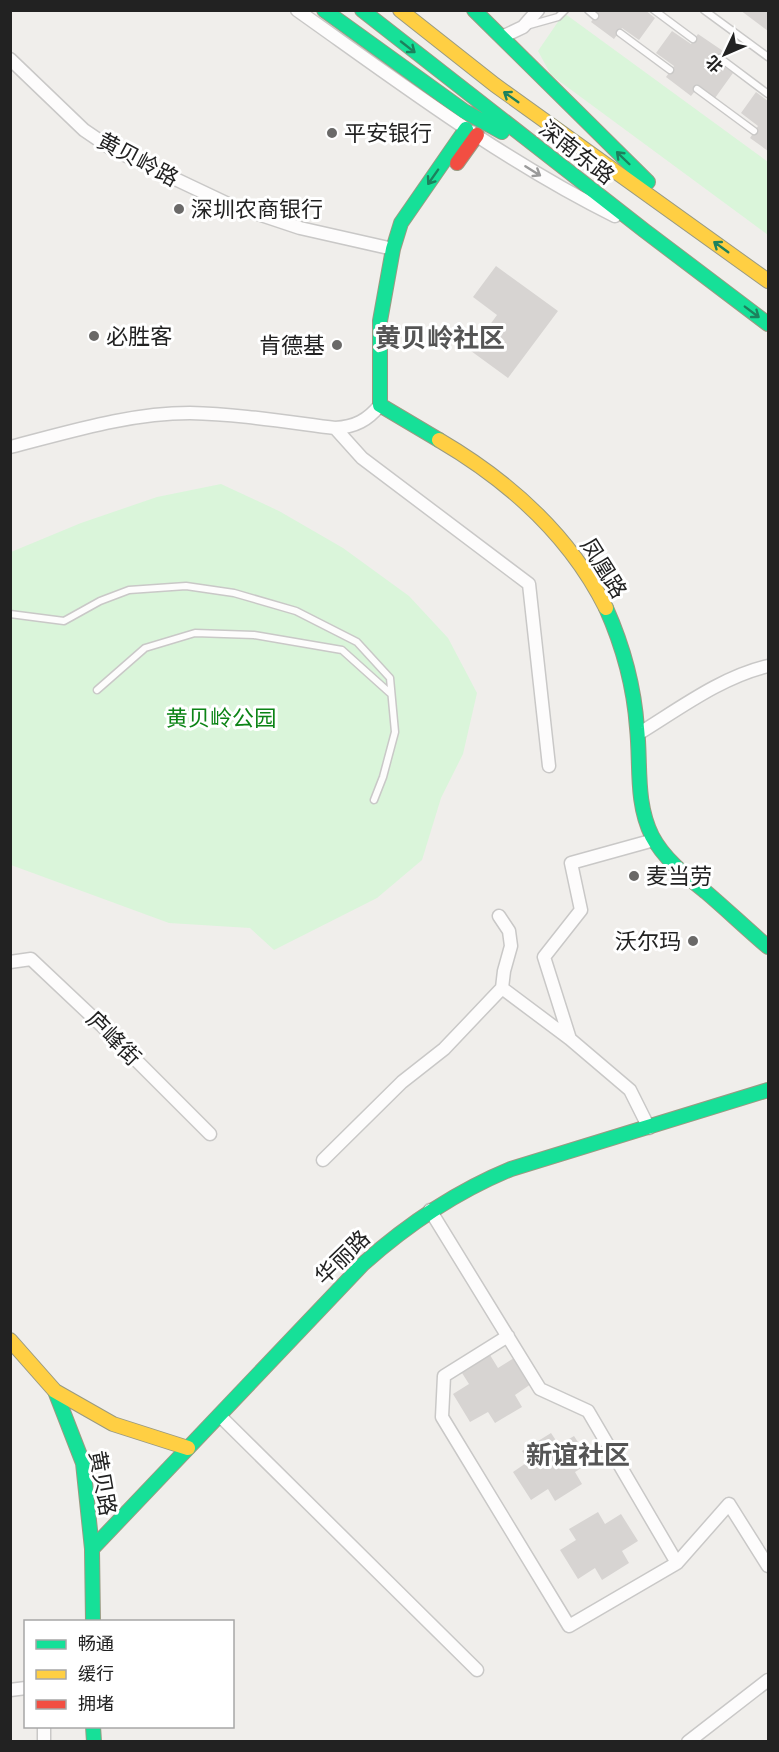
<svg xmlns="http://www.w3.org/2000/svg" width="779" height="1752" font-family="Mulish,'Noto Sans SC',sans-serif">
  <style>
    .park { fill: #daf5da }
    .building { fill: #d7d4d2 }
    .lines { fill: none; stroke-linecap: round; stroke-linejoin: round }
    .lane-casing { stroke: #c9c8c7; stroke-width: 9 }
    .street-casing { stroke: #c9c8c7; stroke-width: 15 }
    .fast-casing { stroke: #999a82; stroke-width: 16 }
    .slow-casing { stroke: #999a82; stroke-width: 16 }
    .jam-casing { stroke: #999a82; stroke-width: 16 }
    .lane { stroke: #fdfcfc; stroke-width: 6 }
    .street { stroke: #fdfcfc; stroke-width: 12 }
    .fast { stroke: #16e098; stroke-width: 14 }
    .slow { stroke: #ffcf43; stroke-width: 14 }
    .jam { stroke: #f24e42; stroke-width: 14 }
    .oneway { stroke: #1c815d }
    .oneway2 { stroke: #9a9a9a }
    .poi-dot { fill: #6a6968; stroke: #fff; stroke-width: 2 }
    .labels { text-anchor: middle; stroke-width: 6; stroke-linejoin: round; paint-order: stroke }
    .poi-label { font-size: 22px; fill: #222; stroke: #fff; text-anchor: start }
    .street-label { font-size: 22px; fill: #222; stroke: #fff }
    .park-label { font-size: 22px; fill: #0c8416; stroke: #fff }
    .quarter-label { font-size: 26px; font-weight: bold; fill: #555; stroke: #fff }
  </style>
  <rect width="100%" height="100%" fill="#f0eeeb"/>
  <path class="park" d="M564,13L768,162V235L551,75L538,51Z
    M221,484L279,511L343,548L409,596L448,638L477,693L463,754L441,798L422,860L377,898L274,950L250,928L169,923L11,865V552L81,523L157,497Z"/>
  <path class="building" d="M600,10H645L655,18L639,40L622,28L614,39L591,22Z
    M740,10H768V31Z
    M672,31L691,44L698,34L723,51L716,61L733,73L715,98L699,86L691,96L666,77L674,66L656,53Z
    M756,92L768,101V151L750,138L758,126L741,113Z
    M496,266L558,311L508,378L471,351L497,315L473,297Z
    M490,1355L498,1368L514,1358L531,1384L515,1395L522,1407L495,1423L488,1412L470,1422L453,1394L469,1384L462,1373Z
    M551,1433L559,1445L574,1436L591,1462L575,1472L582,1484L555,1501L548,1489L531,1500L513,1472L529,1461L522,1451Z
    M598,1512L605,1524L621,1514L638,1541L622,1551L629,1563L602,1580L595,1568L578,1579L560,1550L576,1540L569,1529Z"/>
  <g class="lines">
    <g class="lane-casing">
      <path id="lane" d="M588,10L595,16
        M654,10L693,39
        M704,10L768,57
        M526,26L558,17L565,10
        M620,33L670,70
        M720,58L768,94
        M697,89L754,131
        M10,614L64,621L100,601L129,590L186,586L234,593L296,611L357,642L390,678L395,732L383,777L374,800
        M97,690L145,648L195,633L254,635L342,650L391,694"/>
    </g>
    <g class="street-casing">
      <path id="street" d="M297,10C400,83 502,160 615,216
        M502,37L523,27L538,10
        M10,59L84,130L112,149L228,204L300,228L393,249
        M335,428L362,458L529,584L549,766
        M10,447C69,432 129,413 190,413C238,414 287,422 335,428C355,427 368,420 380,405
        M638,734C679,709 721,677 768,666
        M10,962L31,959L101,1025L210,1134
        M502,988L570,1039L630,1090L649,1128
        M570,1039L544,957L581,910L571,863L654,840
        M323,1160L402,1082L444,1049L502,988L504,971L511,946L509,931L499,916
        M430,1210L540,1389L588,1411L677,1563L569,1626L442,1417L444,1376L508,1336
        M219,1415L477,1670
        M677,1563L729,1504L768,1566
        M10,1690L26,1688
        M44,1742V1726
        M688,1742L768,1680"/>
    </g>
    <g class="fast-casing">
      <path id="fast" d="M324,10L464,111L502,132
        M362,10L645,231L768,324
        M474,10L648,182
        M439,440L380,405V321L393,249L401,223L466,129
        M606,608C623,646 634,686 637,728C641,764 635,802 652,836C664,859 686,876 706,892C727,910 747,929 768,947
        M55,1391L83,1463L92,1549L93,1622
        M92,1549L363,1264C408,1224 455,1192 511,1169L768,1090
        M93,1726L94,1742"/>
    </g>
    <g class="slow-casing">
      <path id="slow" d="M400,10L495,85L768,281
        M439,440C509,481 569,534 606,608
        M10,1340L55,1391L113,1424L188,1448"/>
    </g>
    <g class="jam-casing">
      <path id="jam" d="M457,163L477,135"/>
    </g>
    <use href="#lane" class="lane"/>
    <use href="#street" class="street"/>
    <use href="#fast" class="fast"/>
    <use href="#slow" class="slow"/>
    <use href="#jam" class="jam"/>
  </g>
  <defs><path id="oneway-shaft" d="M-6 0H5M1.5-3L5.5 0L1.5 3" fill="none" stroke-width="1.6" stroke-linecap="round" stroke-linejoin="round" transform="scale(1.5)"/></defs>
  <g class="oneway">
    <use href="#oneway-shaft" transform="translate(408 47) rotate(38)"/>
    <use href="#oneway-shaft" transform="translate(511 97) rotate(-145)"/>
    <use href="#oneway-shaft" transform="translate(623 158) rotate(-136)"/>
    <use href="#oneway-shaft" transform="translate(433 177) rotate(125)"/>
    <use href="#oneway-shaft" transform="translate(721 247) rotate(-144)"/>
    <use href="#oneway-shaft" transform="translate(752 312) rotate(37)"/>
  </g>
  <use class="oneway2" href="#oneway-shaft" transform="translate(533 171) rotate(32)"/>
  <g class="poi-dot">
    <circle cx="332" cy="133" r="6"/>
    <circle cx="179" cy="209" r="6"/>
    <circle cx="94" cy="336" r="6"/>
    <circle cx="337" cy="345" r="6"/>
    <circle cx="634" cy="876" r="6"/>
    <circle cx="693" cy="941" r="6"/>
  </g>
  <g class="labels">
    <g class="poi-label">
      <text x="344" y="141">平安银行</text>
      <text x="191" y="217">深圳农商银行</text>
      <text x="106" y="344">必胜客</text>
      <text x="325" y="353" text-anchor="end">肯德基</text>
      <text x="646" y="884">麦当劳</text>
      <text x="681" y="949" text-anchor="end">沃尔玛</text>
    </g>
    <g class="street-label">
      <text transform="translate(577 152) rotate(38)" y="8">深南东路</text>
      <text transform="translate(138 159) rotate(28)" y="8">黄贝岭路</text>
      <text transform="translate(604 568) rotate(58)" y="8">凤凰路</text>
      <text transform="translate(114 1038) rotate(45)" y="8">庐峰街</text>
      <text transform="translate(342 1257) rotate(-44)" y="8">华丽路</text>
      <text transform="translate(103 1483) rotate(80)" y="8">黄贝路</text>
    </g>
    <g class="park-label">
      <text x="221" y="726">黄贝岭公园</text>
    </g>
    <g class="quarter-label">
      <text x="440" y="347">黄贝岭社区</text>
      <text x="578" y="1464">新谊社区</text>
    </g>
  </g>
  <rect width="779" height="1752" fill="none" stroke="#222222" stroke-width="24"/>
  <rect x="24" y="1620" width="210" height="108" fill="#ffffff" stroke="#a7a7a7" stroke-width="1.5"/>
  <rect x="36" y="1640" width="30" height="9" fill="#16e098" stroke="#a7a7a7" stroke-width="1.5"/>
  <text x="78" y="1650" font-size="18" fill="#222222">畅通</text>
  <rect x="36" y="1670" width="30" height="9" fill="#ffcf43" stroke="#a7a7a7" stroke-width="1.5"/>
  <text x="78" y="1680" font-size="18" fill="#222222">缓行</text>
  <rect x="36" y="1700" width="30" height="9" fill="#f24e42" stroke="#a7a7a7" stroke-width="1.5"/>
  <text x="78" y="1710" font-size="18" fill="#222222">拥堵</text>
  <g transform="translate(725 54) rotate(226)" stroke="#ffffff" stroke-width="4.5" paint-order="stroke">
  <path d="M0-4.5L10 22L0 15L-10 22Z" fill="#222222"/>
  <text y="-9" font-size="16" font-weight="bold" text-anchor="middle" fill="#222222">北</text>
  </g>
</svg>
